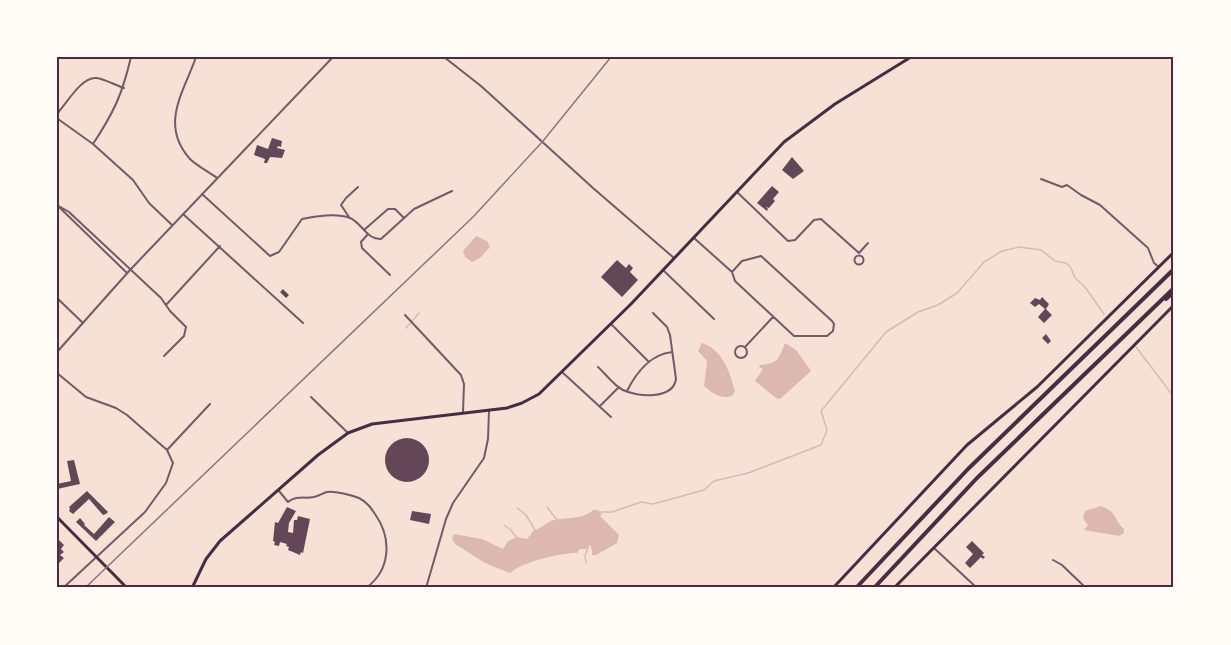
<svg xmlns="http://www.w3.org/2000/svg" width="1231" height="645" font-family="'Alegreya Sans',sans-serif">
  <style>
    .water { fill: #dcb8b0 }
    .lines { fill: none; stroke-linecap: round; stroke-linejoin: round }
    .stream { stroke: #dcb8b0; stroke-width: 1.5 }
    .building { fill: #644757 }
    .minor { stroke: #755966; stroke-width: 2 }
    .tertiary { stroke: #755966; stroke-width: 2 }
    .secondary { stroke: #4a2c40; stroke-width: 3 }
    .motorway { stroke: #4a2c40; stroke-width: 4 }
    .rail { stroke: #8f747c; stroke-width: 1.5 }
    .neatline { fill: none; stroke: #4a2c40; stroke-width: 2 }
  </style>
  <rect width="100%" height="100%" fill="#f7e1d7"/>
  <path class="water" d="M476,236L487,241L490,247L481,257L472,262L465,257L463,251Z
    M702,343C721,349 729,369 734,388L735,391L732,396C721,399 713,394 704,386L707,361L698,351Z
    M785,343L796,350L811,371L780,399L776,398L755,381L763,369L759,367L760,365C780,363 778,359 785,343Z
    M1101,506C1119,513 1113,520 1124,529V533L1119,536L1084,530L1088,525L1083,518L1085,511Z
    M593,510H598L602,514L600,516L619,535L617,543L596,555H592V550L590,545L586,549H580L577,553C560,553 522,562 510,573L485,563L455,544L452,539L454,534L482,539L503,549L508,541L517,537L527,539L534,530C541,529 544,524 551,521C565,516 580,521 593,510Z"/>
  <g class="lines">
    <path class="stream" d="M406,328L419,313
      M1136,347L1174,397
      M547,507L557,520
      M517,508L526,515L535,530
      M601,512H612L641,502L653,504L704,490L714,481L748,473L821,445L827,430L821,411L886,332L918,312L938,305L957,293L984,262L1002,251L1019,247L1041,250L1055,261L1066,263L1071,268L1075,278L1085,287L1104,314
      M504,525L508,528
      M510,529L517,538
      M586,563L585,556L589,544"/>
  </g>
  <path class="building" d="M272,138L282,141L281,147L278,146L277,148L285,150L282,158L270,157L267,163H264L265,159L254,155L257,145L268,149Z
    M792,157L804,171L793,179L782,170Z
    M772,186L779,192L773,199L775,201L769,208L766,207L768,209L767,211L757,203Z
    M617,260L626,268L629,264L633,268L630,272L638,280L622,297L601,277Z
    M283,289L289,295L286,298L280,292Z
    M1042,297L1049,304L1046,309L1052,315L1044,323L1038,317L1045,309L1039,304L1035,307L1030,303L1035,298L1040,300Z
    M1046,334L1051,341L1048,344L1042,338Z
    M385 460a22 22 0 1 1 44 0a22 22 0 1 1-44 0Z
    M74,460L80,484L57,489V484L71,481L67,461Z
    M87,491L108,512L106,514L103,515L89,499L73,514L69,511L70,509L69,507Z
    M287,507L296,511L289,523L288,532L293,533L294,520H297L298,516L310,519L303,553L301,552L300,555L288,550L289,547L286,546L287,544L280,542L279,546L274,545L275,542L273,541L275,522L278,523Z
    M412,511L431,514L429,524L410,520Z
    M109,517L115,522L96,541L76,522L80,518L85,524L84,525L94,534Z
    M57,538L64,545L61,549L64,552L60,555L64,558L57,565Z
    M972,541L984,553L982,555L985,557L983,559L981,557L970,568L965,563L973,554L966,547Z"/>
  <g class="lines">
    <path class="minor" d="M196,57C184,92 159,124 190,159C197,166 209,172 217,178
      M444,57L481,86L593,188L674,258
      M124,88C115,85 105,79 96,78C82,77 68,101 60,110L57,115L58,119L93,144L133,180L149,203L172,225
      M93,144C114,112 122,95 131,57
      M1041,179L1062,187L1067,185L1081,195L1100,205L1148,248L1154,263L1159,267
      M737,192L788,241L795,240L814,220L821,219L859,253
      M202,194L270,256L279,252L302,219C315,216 337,213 350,218C362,223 367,240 381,239L414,209L452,191
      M57,205L69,212L161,298L170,311L186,327L184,336L164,356
      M58,206L127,273
      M183,214L303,323
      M349,217L341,205L346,198L358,187
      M364,230L388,209H395L403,217
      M368,234L361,242L362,248L390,275
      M694,238L732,272L735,281L794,336H827L833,331L834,324L832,321L761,256L742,261L732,272
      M859,253L868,243
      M854.5 260a4.5 4.5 0 1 1 9 0a4.5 4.5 0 1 1-9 0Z
      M663,270L714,319
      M57,298L83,323
      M166,305L220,246
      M405,315L461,375L464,384L463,412
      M611,324L649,362
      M735 352a6 6 0 1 1 12 0a6 6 0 1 1-12 0Z
      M745,347L773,317
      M598,367C606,374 613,385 623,390C637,397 673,400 676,379L670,335L667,327L653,313
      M562,372L611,417
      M57,373L86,397L116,408L127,415L167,450L173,463L166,483L145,512L63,588
      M627,391C636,373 651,354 672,352
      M311,397L348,433
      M600,406L619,387
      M167,450L210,404
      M279,491L288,502C297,495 304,499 314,497C319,496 323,493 327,492C336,491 351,495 359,498C367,502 371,508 375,514C392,538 391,570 366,588
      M934,548L977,588
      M1053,560L1062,565L1086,588
      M426,588L446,519L453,503L484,458L488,439L489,411"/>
    <path class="tertiary" d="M57,352L130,270L333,57"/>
    <path class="secondary" d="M57,517L127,588
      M192,588L206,559L220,541L318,455L348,433L372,424L507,408L522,403L539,394L631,304L784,142L835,104L911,57
      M833,588L967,445L1037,387L1174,252
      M894,588L1174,305"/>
    <path class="motorway" d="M1166,299L1174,292
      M856,588L968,469L1174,269
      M874,588L977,478L1174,288"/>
    <path class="rail" d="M85,588L473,217L543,141L611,57"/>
  </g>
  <rect width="1231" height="645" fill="none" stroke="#fffaf5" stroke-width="117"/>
  <rect x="58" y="58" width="1114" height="528" class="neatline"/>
</svg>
